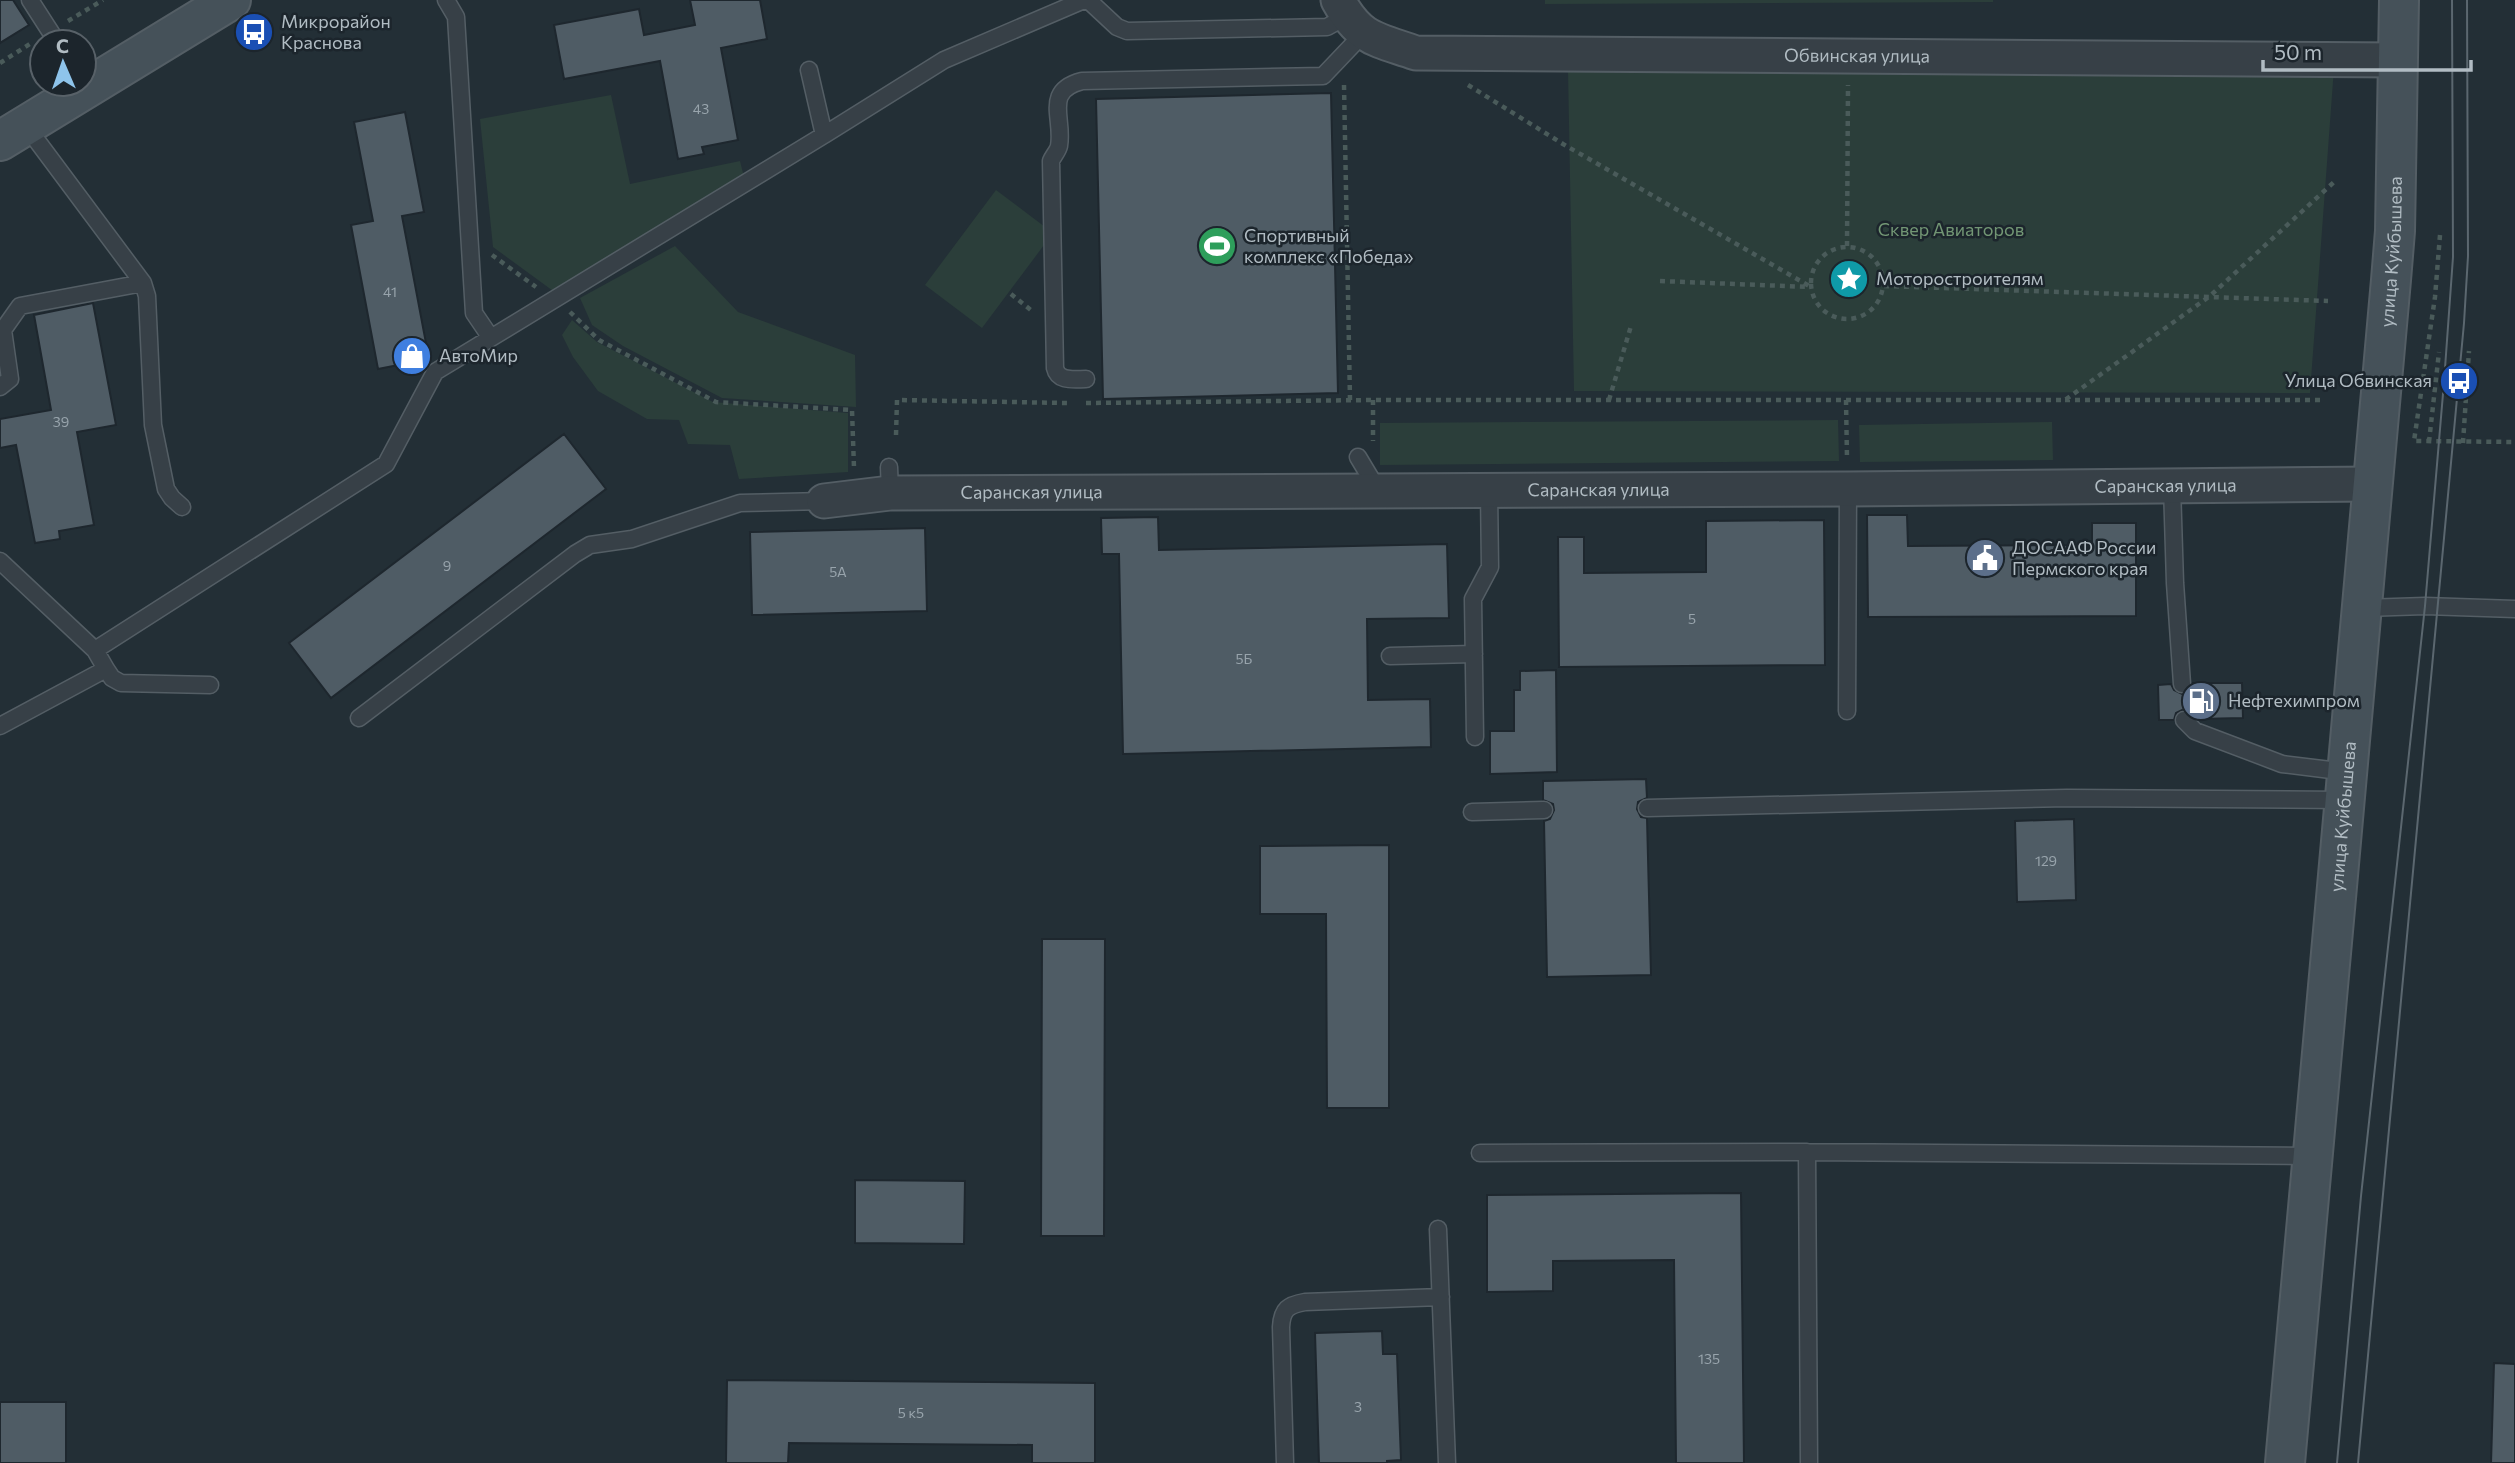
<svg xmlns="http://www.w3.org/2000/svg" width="2515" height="1463" font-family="Commissioner,sans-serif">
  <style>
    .green { fill: #2b3e3a }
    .building { fill: #4f5c65; stroke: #1e272e; stroke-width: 2 }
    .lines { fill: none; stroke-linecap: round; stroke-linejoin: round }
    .service-casing { stroke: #545e65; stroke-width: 19 }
    .minor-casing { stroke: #545e65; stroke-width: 37 }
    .secondary-casing { stroke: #545e65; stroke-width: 42 }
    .path { stroke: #4a5b5a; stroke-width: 4.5; stroke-dasharray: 5 5; stroke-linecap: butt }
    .service { stroke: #374047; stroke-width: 16 }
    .minor { stroke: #374047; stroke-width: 33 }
    .secondary { stroke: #455159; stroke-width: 38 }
    .tram { stroke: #5b676f; stroke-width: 2 }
    .labels { text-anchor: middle; stroke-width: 5; stroke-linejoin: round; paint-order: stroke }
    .number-label { font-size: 14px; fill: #98a4ac }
    .poi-label { font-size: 18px; fill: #b1bcc3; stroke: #1c252c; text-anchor: start }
    .street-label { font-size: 18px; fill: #b1bcc3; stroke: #1c252c }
    .park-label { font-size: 18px; fill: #729674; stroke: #1c252c }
  </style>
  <rect width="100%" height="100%" fill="#232f36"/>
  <path class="green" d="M1545,0H1993V2L1545,4Z
    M2334,68L2310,393L1574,391L1568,70Z
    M611,95L630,184L740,161L746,185L560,296L493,247L480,119Z
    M996,190L1053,233L982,328L925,285Z
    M675,246L738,312L855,355L856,407L722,398L623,346L592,325L580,298Z
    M572,320L597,342L713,402L848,413V472L739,479L730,445L688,444L679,420L647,419L598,391L573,357L562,335Z
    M1838,420L1839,461L1380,465V423Z
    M2052,422L2053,460L1860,462L1859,425Z"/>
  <path class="building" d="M0,0H13L29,25L0,43Z
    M690,0H760L767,39L721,48L738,140L702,147L704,154L678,159L660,61L564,79L554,25L639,9L644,35L695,25Z
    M1331,93L1338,393L1103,399L1096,99Z
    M405,112L424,212L402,216L429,359L378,369L351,225L373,221L354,122Z
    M93,303L116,425L77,432L94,525L59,531L60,539L35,543L16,445L0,448V419L51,410L34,315Z
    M564,434L606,489L331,698L289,643Z
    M1867,515H1907L1908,546L2092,545V523H2136V616L1868,617Z
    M1158,517L1159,550L1447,544L1449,618L1367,619L1368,700L1430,699L1431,747L1123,754L1119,554H1102L1101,518Z
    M1824,520L1825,665L1559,667L1558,537H1584V573L1706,572V521Z
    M925,528L927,611L752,615L750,532Z
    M1556,670L1557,772L1490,774V731H1514V690H1520V671Z
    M2192,683H2242L2243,718L2198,719L2191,712L2182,710L2176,713L2174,720H2159L2158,685L2171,684L2174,690L2182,694L2188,692Z
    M1646,779L1647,798L1638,802L1637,809L1641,817L1647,818L1651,975L1547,977L1544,821L1550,819L1554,810L1553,804L1543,800V781Z
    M2074,819L2076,900L2017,902L2015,821Z
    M1389,845V1108H1327L1326,914H1260V846Z
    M1042,939H1105L1104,1236H1041Z
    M855,1180L965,1181L964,1244L855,1243Z
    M1741,1193L1744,1463H1676L1674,1260L1553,1261V1291L1487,1292V1195Z
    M1382,1331L1383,1354H1397L1401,1460L1387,1461V1463H1319L1315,1333Z
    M2494,1363L2515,1364V1463H2491Z
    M727,1380L1095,1383V1463H1032V1445L789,1443L788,1463H726Z
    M0,1402H66V1463H0Z"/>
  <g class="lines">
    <g class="service-casing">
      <path id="service" d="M30,0L57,42
        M446,0L456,17L474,313L491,338
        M1088,0L1117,27L1127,31L1327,27L1347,16
        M26,126L143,283L147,296L153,425L166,489L172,498L182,507
        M824,135L944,60L1084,0
        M1086,379C1074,379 1058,382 1055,368L1051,161C1053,156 1058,151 1059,146C1064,118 1043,91 1082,81L1323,76L1363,34
        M0,387L10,379L3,330L20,306L143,283
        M1358,457L1379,492
        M889,467L890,493
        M2172,486L2175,583L2182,684
        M0,561L95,650
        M2364,608L2425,606L2515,609
        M1390,656L1474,654
        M106,669L112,678L121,683L210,685
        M1847,711L1848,489
        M359,718L575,554L590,545L632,539L740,503L824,501
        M2184,720L2195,731L2282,764L2347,772
        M0,726L106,669L95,650L386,464L435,372L824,135L809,70
        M1475,737L1473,599L1490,567L1489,491
        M1647,808L2067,798L2344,800
        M1472,812L1544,810
        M1807,1152L1809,1463
        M1480,1153L1807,1152L2312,1156
        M1438,1229L1447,1463
        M1285,1463L1281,1327C1282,1309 1288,1305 1305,1302L1441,1297"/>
    </g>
    <g class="minor-casing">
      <g id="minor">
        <path id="s1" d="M1338,0C1360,40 1376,39 1416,53L2399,60"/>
        <path id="s2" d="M824,501L890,493L1848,489L2373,484"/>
      </g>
    </g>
    <g class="secondary-casing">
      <g id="secondary">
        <path d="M0,141L231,0"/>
        <path id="s3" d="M2285,1463C2320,1069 2357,674 2391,280L2395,231L2399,0"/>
      </g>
    </g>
    <path class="path" d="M68,21L103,0
      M0,63L33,42
      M1344,85L1350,400
      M1468,85L1563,144L1811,287
      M2440,235L2435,297L2414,441L2515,442
      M1847,246L1848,85
      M1811 283a36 36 0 1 1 72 0a36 36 0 1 1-72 0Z
      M492,255L536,287
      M1660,281L1810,287
      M1884,286L2328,301
      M1011,294L1032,311
      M570,312L599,340L716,402L852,410L854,468
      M1373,400V441
      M1609,400L1631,326
      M1846,400L1847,459
      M2065,400H2320
      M1086,403L1373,400H2065L2210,296L2334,182
      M896,435L897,400L1067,403
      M2429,442L2439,352
      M2463,443L2469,351"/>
    <use href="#service" class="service"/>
    <use href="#minor" class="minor"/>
    <use href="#secondary" class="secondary"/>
    <path class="tram" d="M2337,1463L2361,1196L2425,606L2444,382L2453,257L2452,0
      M2358,1463L2464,323L2468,256L2467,0"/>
  </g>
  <defs>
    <g id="bus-disc" transform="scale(2.0125)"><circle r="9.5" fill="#1a4fb4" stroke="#1c252c"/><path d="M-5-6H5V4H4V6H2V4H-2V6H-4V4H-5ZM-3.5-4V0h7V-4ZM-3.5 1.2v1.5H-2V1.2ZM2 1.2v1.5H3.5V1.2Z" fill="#fff"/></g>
    <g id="stadium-disc" transform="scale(2.0125)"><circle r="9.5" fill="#2e9e5b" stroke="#1c252c"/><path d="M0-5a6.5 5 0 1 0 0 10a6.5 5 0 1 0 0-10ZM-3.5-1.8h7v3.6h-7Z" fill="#fff"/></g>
    <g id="sight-disc" transform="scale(2.0125)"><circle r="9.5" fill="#0f9aa8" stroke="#1c252c"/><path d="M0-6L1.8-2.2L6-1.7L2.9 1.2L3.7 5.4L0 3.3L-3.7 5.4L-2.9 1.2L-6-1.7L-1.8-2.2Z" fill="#fff"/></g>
    <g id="shop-disc" transform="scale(2.0125)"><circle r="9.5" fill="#3f7fe0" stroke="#1c252c"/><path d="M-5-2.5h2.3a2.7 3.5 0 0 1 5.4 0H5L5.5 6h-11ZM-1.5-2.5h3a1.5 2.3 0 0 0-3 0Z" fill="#fff"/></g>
    <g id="civic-disc" transform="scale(2.0125)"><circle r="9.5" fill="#5c6f8a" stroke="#1c252c"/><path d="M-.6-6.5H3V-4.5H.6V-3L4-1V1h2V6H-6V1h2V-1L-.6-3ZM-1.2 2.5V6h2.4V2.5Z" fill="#fff"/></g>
    <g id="fuel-disc" transform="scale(2.0125)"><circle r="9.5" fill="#5c6f8a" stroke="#1c252c"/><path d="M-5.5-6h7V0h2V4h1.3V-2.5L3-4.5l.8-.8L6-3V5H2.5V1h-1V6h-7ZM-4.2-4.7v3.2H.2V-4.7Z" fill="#fff"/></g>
  </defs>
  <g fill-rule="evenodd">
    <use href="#bus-disc" x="254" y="32"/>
    <use href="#stadium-disc" x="1217" y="246"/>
    <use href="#sight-disc" x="1849" y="279"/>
    <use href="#shop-disc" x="412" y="356"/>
    <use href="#bus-disc" x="2459" y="381"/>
    <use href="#civic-disc" x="1985" y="558"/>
    <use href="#fuel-disc" x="2201" y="701"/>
  </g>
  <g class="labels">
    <g class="number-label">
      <text x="701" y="114">43</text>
      <text x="390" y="297">41</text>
      <text x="61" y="427">39</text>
      <text x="447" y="571">9</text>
      <text x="838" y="577">5А</text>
      <text x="1692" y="624">5</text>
      <text x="1244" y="664">5Б</text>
      <text x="2046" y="866">129</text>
      <text x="1709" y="1364">135</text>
      <text x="1358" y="1412">3</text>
      <text x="911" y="1418">5 к5</text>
    </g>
    <g class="poi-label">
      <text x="281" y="28">Микрорайон<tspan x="281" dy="21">Краснова</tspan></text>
      <text x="1244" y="242">Спортивный<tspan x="1244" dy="21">комплекс «Победа»</tspan></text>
      <text x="1876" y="285">Моторостроителям</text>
      <text x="439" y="362">АвтоМир</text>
      <text x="2432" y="387" text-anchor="end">Улица Обвинская</text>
      <text x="2012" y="554">ДОСААФ России<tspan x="2012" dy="21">Пермского края</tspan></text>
      <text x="2228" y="707">Нефтехимпром</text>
    </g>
    <g class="street-label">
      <text dy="6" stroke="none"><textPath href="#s1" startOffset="539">Обвинская улица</textPath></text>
      <text dy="6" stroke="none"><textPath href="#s3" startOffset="1216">улица Куйбышева</textPath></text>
      <text dy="6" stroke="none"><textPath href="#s2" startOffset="1342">Саранская улица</textPath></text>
      <text dy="6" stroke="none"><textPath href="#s2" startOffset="775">Саранская улица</textPath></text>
      <text dy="6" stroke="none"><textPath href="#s2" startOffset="208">Саранская улица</textPath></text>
      <text dy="6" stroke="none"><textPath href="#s3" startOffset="649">улица Куйбышева</textPath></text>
    </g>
    <g class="park-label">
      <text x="1951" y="236">Сквер Авиаторов</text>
    </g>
  </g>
  <g transform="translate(63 63) rotate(358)"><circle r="33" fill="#1c252c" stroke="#586168" stroke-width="2"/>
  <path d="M0-5L12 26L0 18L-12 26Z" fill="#8ec4eb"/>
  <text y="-10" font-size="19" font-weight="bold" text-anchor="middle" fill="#b1bcc3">С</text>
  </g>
  <path d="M2263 60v10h208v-10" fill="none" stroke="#b1bcc3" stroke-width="3.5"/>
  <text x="2274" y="60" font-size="21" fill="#b1bcc3" stroke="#1c252c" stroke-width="5" paint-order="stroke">50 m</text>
</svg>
